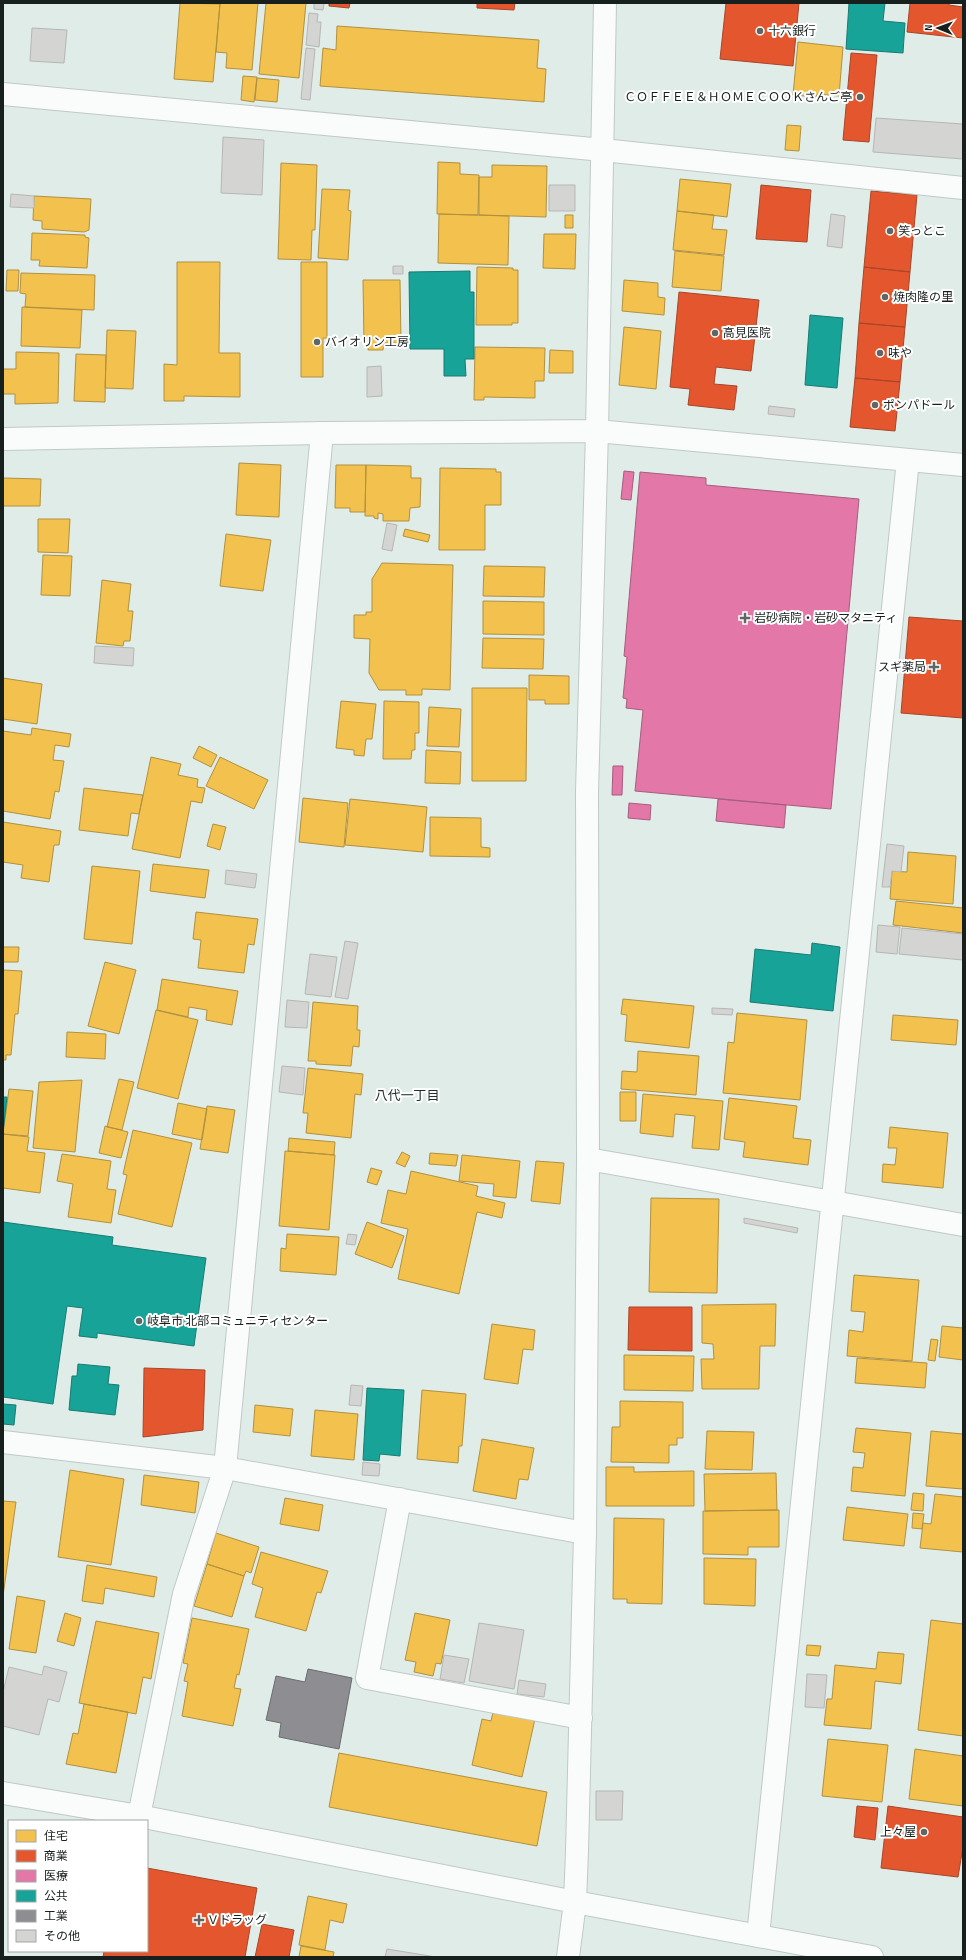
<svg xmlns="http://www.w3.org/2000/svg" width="966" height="1960" font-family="'Sofia Sans Condensed','Noto Sans JP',sans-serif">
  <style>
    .homes { fill: #f2c14e; stroke: #b1913f }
    .shops { fill: #e4572e; stroke: #a74629 }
    .health { fill: #e377a8; stroke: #a65d7e }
    .public { fill: #17a398; stroke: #177c73 }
    .industry { fill: #8d8d92; stroke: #6a6c6f }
    .building { fill: #d4d5d2; stroke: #b6b7b5 }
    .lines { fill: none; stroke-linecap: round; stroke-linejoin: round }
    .minor-casing { stroke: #c0c9c6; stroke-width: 24 }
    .minor { stroke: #fafcfc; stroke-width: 22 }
    .poi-dot { fill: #5e6764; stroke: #fff; stroke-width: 1.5 }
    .labels { text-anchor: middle; stroke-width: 4; stroke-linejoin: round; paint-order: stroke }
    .poi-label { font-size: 12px; fill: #18201d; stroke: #fff; text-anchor: start }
    .neighbourhood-label { font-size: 13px; fill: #22332e; stroke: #fff }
  </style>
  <rect width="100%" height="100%" fill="#e0ece8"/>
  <path class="homes" d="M180,3L220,4L213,82L174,79Z
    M220,3H258L252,70L226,68L227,53L216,52Z
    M266,3H306L299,78L259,74Z
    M337,26L539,40L537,68L546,69L544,102L320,86L323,48L336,50Z
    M798,42L843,47L839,96L817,94L816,97L793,95Z
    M243,76L257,77L254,102L241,100Z
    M257,78L279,80L277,102L255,100Z
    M787,125L801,126L799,151L785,150Z
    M438,162L460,163V174L479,175L478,215L437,214Z
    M281,163L317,165L315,230H312L311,260L278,259Z
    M492,165L547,166L546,217L479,215V177H492Z
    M680,179L731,184L727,217L677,211Z
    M322,189L350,190L348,210L351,211L348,260L318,258Z
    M34,196L91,199L89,230L84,232L42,229V221L33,220Z
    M677,211L714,215L712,229L727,230L724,255L673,250Z
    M439,214L509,216L508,265L438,263Z
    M565,215H573V228H565Z
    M32,233L85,235V237L89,238L87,268L39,266L40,260H31Z
    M544,234H576L575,269L543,268Z
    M675,251L724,256L721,291L672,287Z
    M177,262H220L219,353H240V397L184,396V401H164V364L177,365Z
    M301,262H327V338H323V377H301Z
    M477,267L513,268V270H518V323H512V325H476Z
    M7,270H19L18,291H6Z
    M21,273L95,275L94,310L25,307L26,294L20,293Z
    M363,280H400L401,343H384L383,350H368V344H364Z
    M624,280L658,283V297L665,298L664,315L622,311Z
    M22,307L82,310L80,348L21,346Z
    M624,327L661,331L656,389L619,385Z
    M107,330L136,331L133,389L105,388Z
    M475,347L545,348L544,381H535V398L484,397V400H474Z
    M550,350L573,351V373H549Z
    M16,352L59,353L58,403L15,404V394H3V369H16Z
    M76,354L106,355L105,402L74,401Z
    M239,463L281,465L279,517L236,515Z
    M336,465H366L365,512H350V508H335Z
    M366,465L411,466V478H421L420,507L410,508L409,521H383V514L378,513V519L374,518V516H365Z
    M440,468L496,469V472H501V505H485V550H439Z
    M3,478L41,479L40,506H3Z
    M38,519H70L68,553L38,552Z
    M405,529L430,535L428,542L403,536Z
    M226,534L271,540L263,591L220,586Z
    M43,555L72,556L70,596L41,595Z
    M382,563L453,565L450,690L422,689V695H406V690H379L369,673L370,639L354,638V615H366V612H372V579Z
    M484,566L545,567L544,597L483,596Z
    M102,580L131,584L128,611H133L130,641H124L123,646L96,643Z
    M483,601L544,602V635L483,634Z
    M483,638L544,639L543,669L482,668Z
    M529,675L569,676V704H545V700H529Z
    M3,678L42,684L37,724L3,719Z
    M472,688H527L526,781H472Z
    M341,701L376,704L372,739H366L364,756L354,755V750L336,748Z
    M384,701L419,702V733H415V750H412L411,759H383Z
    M429,707L461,709L459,747L427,746Z
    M32,728L71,734L69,747L55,745L53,760L64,761L59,792L55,791L50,819L3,811V731L31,735Z
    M199,746L217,755L211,767L193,758Z
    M426,750L461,752L460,784L425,783Z
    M151,757L181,764L178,775L198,779L197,787L205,788L202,803L191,801L180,858L132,849Z
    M220,757L268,780L254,809L206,786Z
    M84,788L143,795L139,814L131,813L128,836L79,830Z
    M303,798L348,803L344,847L299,842Z
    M350,799L427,807L423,852L345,845Z
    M430,817L481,818V847L490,848V857L430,856Z
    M3,822L61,831L59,845H54L49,882L21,878L23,865L3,862Z
    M213,824L226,827L220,850L207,846Z
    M908,852L956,856L953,904L890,899L892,871L907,872Z
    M153,864L209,870L205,898L150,891Z
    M92,866L140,871L132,944L84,939Z
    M896,901L963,908V933L893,925Z
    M196,912L258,919L254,945L248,944L244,973L198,968L201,940L193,939Z
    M3,947H19L18,962H3Z
    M105,962L136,970L119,1034L88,1026Z
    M3,970L22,971L18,1014H15L11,1055H6V1060H3Z
    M162,979L238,991L232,1025L206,1020L207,1010L189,1007L188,1017L157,1010Z
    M623,999L694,1006L689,1048L625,1041L627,1015L621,1014Z
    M313,1002L358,1006L357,1030H360L359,1047L353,1046L351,1066L316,1064V1061H308Z
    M156,1010L198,1020L178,1099L137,1088Z
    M737,1013L807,1020L800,1100L723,1093L728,1042L734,1043Z
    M893,1015L958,1020L956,1045L891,1040Z
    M67,1032L106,1034L105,1059L66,1057Z
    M638,1051L699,1056L696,1095L621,1089L622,1071L637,1072Z
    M308,1068L363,1074L361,1095L355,1094L351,1138L306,1133L308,1113H303Z
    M119,1079L134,1082L122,1130L107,1127Z
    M82,1080L75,1152L33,1148L39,1082Z
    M9,1089L33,1091L28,1136L3,1134Z
    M620,1092H636V1121H620Z
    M643,1094L723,1101L719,1150L692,1148L695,1116L675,1114L673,1137L640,1133Z
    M729,1098L797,1106L793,1138L811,1140L808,1165L743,1157L745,1142L724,1139Z
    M178,1103L207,1109L202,1140L172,1134Z
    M207,1106L235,1110L228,1153L200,1149Z
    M105,1126L128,1132L121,1158L99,1153Z
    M890,1127L948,1133L943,1188L882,1182L883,1164L895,1165L897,1148H888Z
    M133,1130L192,1143L172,1227L118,1214L127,1175L123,1174Z
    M3,1134L29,1137L27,1151L45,1153L40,1193L3,1188Z
    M289,1138L335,1142L334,1155L288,1151Z
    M285,1151L335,1155L329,1230L279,1226Z
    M402,1152L410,1156L405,1167L396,1163Z
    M430,1153L458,1155L456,1166L429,1164Z
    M62,1154L111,1161L107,1189L116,1190L111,1223L68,1217L73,1184L57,1181Z
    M462,1155L520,1161L516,1198L493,1196L494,1184L459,1181Z
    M536,1161L564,1163L560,1204L531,1201Z
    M371,1168L382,1171L377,1185L367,1182Z
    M411,1171L478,1186L476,1196L505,1203L502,1218L477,1212L459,1294L398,1279L408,1229L381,1223L388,1190L406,1194Z
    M651,1198L719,1199L717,1293L649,1292Z
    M367,1222L404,1236L392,1268L355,1254Z
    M287,1234L339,1237L336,1275L280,1271L281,1248L286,1249Z
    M854,1275L919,1280L912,1361L847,1356L849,1330L863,1332L865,1312L851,1311Z
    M776,1304L775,1346H760L759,1389H702L701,1359H714L713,1344L702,1343V1305Z
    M492,1324L535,1330L533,1350L523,1349L518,1384L484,1379Z
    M942,1326L963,1328V1360L939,1357Z
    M931,1339L938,1340L935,1361L928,1360Z
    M624,1355L694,1356L693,1391L624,1390Z
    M857,1358L927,1363L925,1388L855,1383Z
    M422,1390L466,1394L462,1446H459L458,1463L417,1459Z
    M620,1401L683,1402V1438H677V1445H669V1463L611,1462L612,1427H620Z
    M255,1405L293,1409L290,1436L253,1432Z
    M315,1410L358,1414L354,1460L311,1456Z
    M856,1428L911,1433L905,1496L851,1491L853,1467L863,1468L865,1453L853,1452Z
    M707,1431L754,1432L752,1470L705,1469Z
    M931,1431L963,1434V1489L926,1486Z
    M482,1439L534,1448L528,1480L519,1479L516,1499L473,1491Z
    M606,1467H634V1472L694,1471V1506H606Z
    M70,1470L124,1479L111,1565L58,1557Z
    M776,1473L777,1510L705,1511L704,1474Z
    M144,1475L199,1482L195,1513L141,1505Z
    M913,1493L924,1494L923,1511L911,1510Z
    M935,1494L963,1497V1552L920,1548L923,1523L931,1524Z
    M285,1498L323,1505L319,1531L280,1524Z
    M3,1501L16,1502L3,1596Z
    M847,1507L908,1514L904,1546L843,1540Z
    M779,1510V1547H748V1555L703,1554V1511Z
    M913,1513L924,1514L922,1529L912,1528Z
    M614,1518L664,1519L662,1604L627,1603V1599H613Z
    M216,1533L259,1547L251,1573L246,1571L244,1576L207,1564Z
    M261,1552L328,1571L321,1593L317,1592L306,1631L255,1617L263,1588L252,1584Z
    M704,1558L756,1559L755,1606L704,1604Z
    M207,1564L244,1576L232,1617L194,1606Z
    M87,1565L157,1577L154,1597L105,1588L103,1604L82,1601Z
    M17,1596L45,1601L36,1653L9,1649Z
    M65,1613L81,1618L74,1646L57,1641Z
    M415,1613L450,1620L441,1664L436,1663L433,1676L414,1672L416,1662L405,1660Z
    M192,1618L249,1629L239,1675L237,1674L234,1688L241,1689L233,1726L182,1716L188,1682L184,1681L188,1664L183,1663Z
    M931,1620L963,1624V1736L918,1730Z
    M96,1621L159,1633L151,1679L143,1677L136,1714L79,1703Z
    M807,1645L821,1646L819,1656L806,1655Z
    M878,1652L904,1654L901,1684L875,1681L871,1729L824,1725L827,1699H832L835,1665L876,1669Z
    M84,1704L128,1712L116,1773L66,1764L73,1733L78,1734Z
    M493,1712L535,1719L522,1777L472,1765L482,1719L491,1721Z
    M828,1739L888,1745L882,1802L822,1796Z
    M915,1749L963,1756V1806L909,1799Z
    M339,1753L547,1792L537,1846L329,1807Z
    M308,1896L347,1904L343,1923L330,1920L325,1950L299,1945Z
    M301,1946L334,1952L333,1957H299Z"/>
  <path class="shops" d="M329,3H350L349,8L329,6Z
    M477,3H515L514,10L477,8Z
    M726,3H799L793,66L720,59Z
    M910,3H949V5L963,7V38L907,32Z
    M851,53L877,55L869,142L843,140Z
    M761,185L811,190L807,242L756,239Z
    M871,191L917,195L910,272L864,267Z
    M864,267L910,272L905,327L859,323Z
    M679,292L759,300L751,371L716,367L714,384L737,386L734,410L688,405L690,389L670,387Z
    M859,323L905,327L900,382L855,378Z
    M855,378L900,382L895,431L850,427Z
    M909,617L963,621V718L901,713Z
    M629,1307H692V1351L628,1350Z
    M144,1368L205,1370L203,1430L143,1437Z
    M857,1806L878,1808L875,1840L854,1837Z
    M888,1806L963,1817V1847L958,1877L881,1868Z
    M147,1868L257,1888L245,1957H103L104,1951H147Z
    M262,1924L294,1930L289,1957H255Z"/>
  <path class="health" d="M624,471L634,472L631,500L621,499Z
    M640,472L706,478V485L859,499L831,809L635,791L643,710L626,708L627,699L623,698L627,657L624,656Z
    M613,766H623L622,795H612Z
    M718,799L786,805L784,828L716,821Z
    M629,803L651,805L650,820L628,818Z"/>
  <path class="public" d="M849,3H885L883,21L905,23L903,53L846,49Z
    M470,271V292H474V359H465L466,376H444V349H410L409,272Z
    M810,315L843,318L837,388L805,385Z
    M812,943L840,947L833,1011L750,1002L755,949L811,955Z
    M3,1097H7L3,1132Z
    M3,1222L113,1237L112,1245L206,1258L194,1346L97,1333V1338L79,1336L83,1308L67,1306L53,1404L3,1397Z
    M78,1364L110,1367L108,1384L119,1385L115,1415L69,1410L72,1376H77Z
    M367,1388L404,1390L400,1456L380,1454L379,1461L363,1460Z
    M3,1404L16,1405L14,1425L3,1424Z"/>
  <path class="industry" d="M308,1669L352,1678L339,1749L279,1737L281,1723L266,1720L276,1676L305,1682Z"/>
  <path class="building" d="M314,3H324L323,10L314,9Z
    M309,13L318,14L317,22H321L319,47L306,45Z
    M32,28L67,30L64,63L30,61Z
    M306,48L315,49L310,100L301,99Z
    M876,118L963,124V159L873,152Z
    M223,137L264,140L262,195L221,193Z
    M549,185H575V211H549Z
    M11,194L34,196V208L10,207Z
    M831,214L845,216L842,248L827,246Z
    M393,266H403V274H393Z
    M381,366L382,396L367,397V367Z
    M769,406L795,409L794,417L768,414Z
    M387,523L397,525L392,551L382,549Z
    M95,646L134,648L133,666L94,663Z
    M887,844L904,846L901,872L892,871L890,887H882Z
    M226,870L257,874L255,888L225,884Z
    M878,925L900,927L897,954L876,952Z
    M902,928L963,934V960L899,954Z
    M345,941L358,943L348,999L335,997Z
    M310,954L337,957L331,997L305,994Z
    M287,1000L309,1002L307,1028L285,1027Z
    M712,1008L733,1009L732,1015L712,1014Z
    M282,1066L305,1068L303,1095L279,1092Z
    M744,1218L798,1228L797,1233L744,1223Z
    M348,1234L357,1235L355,1245L346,1244Z
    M351,1385L363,1386L361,1406L349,1405Z
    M363,1462L380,1464L379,1476L362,1475Z
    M479,1623L524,1630L514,1689L469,1681Z
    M444,1655L469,1659L464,1683L440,1679Z
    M44,1666L67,1672L59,1702L48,1699L39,1735L3,1726V1692L9,1667L42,1675Z
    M807,1674L827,1675L824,1708L805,1707Z
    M519,1680L546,1684L544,1697L517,1694Z
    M596,1791H623L622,1820H596Z
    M387,1949L436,1957H385Z"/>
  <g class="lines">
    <g class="minor-casing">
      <path id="minor" d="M3,94L603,150L963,188
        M3,439L322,433L597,431L963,465
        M588,1159L963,1225
        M3,1442L225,1468L585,1533
        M400,1499L367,1678L581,1718
        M3,1793L139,1816L575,1902L872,1957
        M139,1816L184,1594L225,1468L322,433
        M758,1936L908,460
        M568,1957L575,1902L577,1851L585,1533L588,1159L587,792L597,431L605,3"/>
    </g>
    <use href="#minor" class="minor"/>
  </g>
  <g class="poi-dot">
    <circle cx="760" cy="31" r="4"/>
    <circle cx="860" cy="97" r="4"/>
    <circle cx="890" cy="231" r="4"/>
    <circle cx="885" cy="297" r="4"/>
    <circle cx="715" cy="333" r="4"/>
    <circle cx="317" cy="342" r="4"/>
    <circle cx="880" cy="353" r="4"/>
    <circle cx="875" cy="405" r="4"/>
    <path d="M743 612h4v4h4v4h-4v4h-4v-4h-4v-4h4z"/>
    <path d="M932 661h4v4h4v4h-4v4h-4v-4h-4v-4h4z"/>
    <circle cx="139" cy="1321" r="4"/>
    <circle cx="924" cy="1832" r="4"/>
    <path d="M197 1914h4v4h4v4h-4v4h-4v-4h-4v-4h4z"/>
  </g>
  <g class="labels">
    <g class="poi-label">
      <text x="768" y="35">十六銀行</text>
      <text x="852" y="101" text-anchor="end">ＣＯＦＦＥＥ＆ＨＯＭＥＣＯＯＫさんご亭</text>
      <text x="898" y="235">笑っとこ</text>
      <text x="893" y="301">焼肉隆の里</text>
      <text x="723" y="337">高見医院</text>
      <text x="325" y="346">バイオリン工房</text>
      <text x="888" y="357">味や</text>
      <text x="883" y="409">ポンパドール</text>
      <text x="754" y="622">岩砂病院・岩砂マタニティ</text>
      <text x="926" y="671" text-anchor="end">スギ薬局</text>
      <text x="147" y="1325">岐阜市 北部コミュニティセンター</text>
      <text x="916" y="1836" text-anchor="end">上々屋</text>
      <text x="207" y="1924">Ｖドラッグ</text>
    </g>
    <g class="neighbourhood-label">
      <text x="407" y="1100">八代一丁目</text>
    </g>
  </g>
  <rect width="966" height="1960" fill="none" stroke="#18201d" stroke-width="8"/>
  <rect x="8" y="1820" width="140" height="132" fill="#ffffff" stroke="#a3a6a5"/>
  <rect x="16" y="1830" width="20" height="12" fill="#f2c14e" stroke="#a3a6a5"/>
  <text x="44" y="1840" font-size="12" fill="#18201d">住宅</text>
  <rect x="16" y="1850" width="20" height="12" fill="#e4572e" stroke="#a3a6a5"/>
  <text x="44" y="1860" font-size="12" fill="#18201d">商業</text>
  <rect x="16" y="1870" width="20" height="12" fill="#e377a8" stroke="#a3a6a5"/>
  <text x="44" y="1880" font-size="12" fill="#18201d">医療</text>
  <rect x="16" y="1890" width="20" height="12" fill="#17a398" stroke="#a3a6a5"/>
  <text x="44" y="1900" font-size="12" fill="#18201d">公共</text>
  <rect x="16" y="1910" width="20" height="12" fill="#8d8d92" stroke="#a3a6a5"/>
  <text x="44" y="1920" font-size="12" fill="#18201d">工業</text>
  <rect x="16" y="1930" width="20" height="12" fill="#d4d5d2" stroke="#a3a6a5"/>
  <text x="44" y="1940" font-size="12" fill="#18201d">その他</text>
  <g transform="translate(938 28) rotate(271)" stroke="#ffffff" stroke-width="3" paint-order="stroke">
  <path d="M0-3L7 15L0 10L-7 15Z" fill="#18201d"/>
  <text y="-6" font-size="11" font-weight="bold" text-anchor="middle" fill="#18201d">N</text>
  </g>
</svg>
